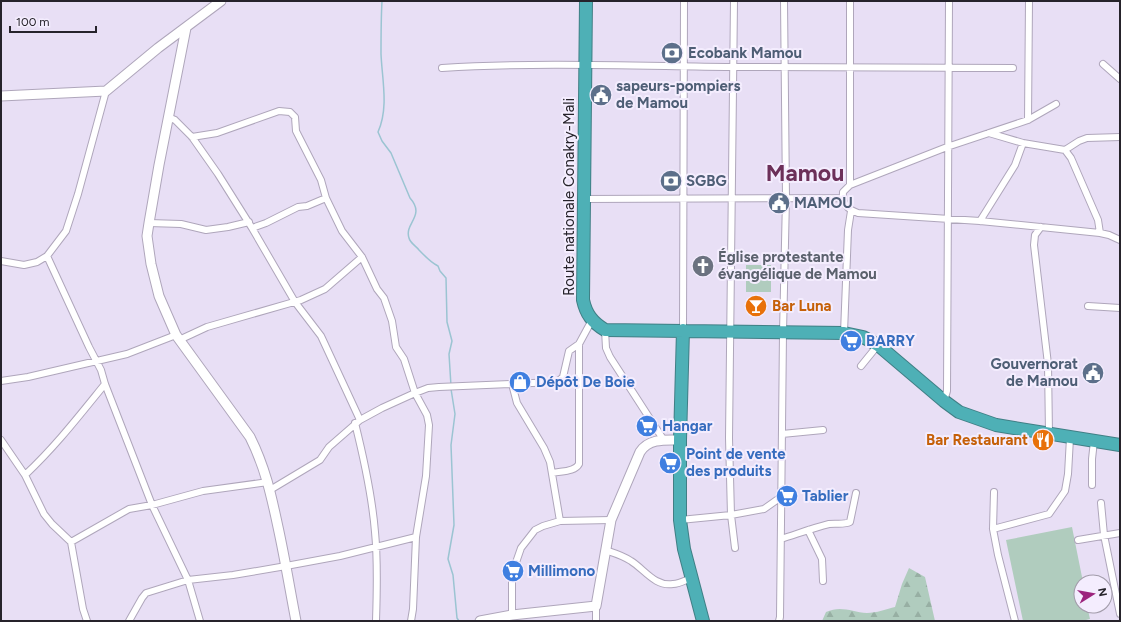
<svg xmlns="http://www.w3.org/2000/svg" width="1121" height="622" font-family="Figtree,sans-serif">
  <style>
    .forest { fill: url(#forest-firs) }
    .pitch { fill: #b0ccbe }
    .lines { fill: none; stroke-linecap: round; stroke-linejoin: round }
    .stream { stroke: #9bc4d2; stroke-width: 1.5 }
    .street-casing { stroke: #afa6bb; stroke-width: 8 }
    .secondary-casing { stroke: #afa6bb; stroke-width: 11 }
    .highway-casing { stroke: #407f85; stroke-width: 14 }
    .street { stroke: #fff; stroke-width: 6 }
    .secondary { stroke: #fff; stroke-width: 9 }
    .highway { stroke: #4eb0b6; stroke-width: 12 }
    .labels { text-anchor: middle; stroke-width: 4; stroke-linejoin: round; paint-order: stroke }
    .service-label { font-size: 15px; font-weight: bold; fill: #4e5e75; stroke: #f4edfe; text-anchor: start }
    .street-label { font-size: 15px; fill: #26232b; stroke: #f4edfe }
    .worship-label { font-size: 15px; font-weight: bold; fill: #5b616d; stroke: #f4edfe; text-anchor: start }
    .food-label { font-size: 15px; font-weight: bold; fill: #c56008; stroke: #f4edfe; text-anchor: start }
    .shop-label { font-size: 15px; font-weight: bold; fill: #366cbe; stroke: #f4edfe; text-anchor: start }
    .town-label { font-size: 23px; font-weight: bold; fill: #6c3059; stroke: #f4edfe }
  </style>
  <defs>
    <pattern id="forest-firs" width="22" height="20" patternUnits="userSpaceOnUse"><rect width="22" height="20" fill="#b0ccbe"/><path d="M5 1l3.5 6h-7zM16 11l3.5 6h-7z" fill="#97afa3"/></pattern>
  </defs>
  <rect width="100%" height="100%" fill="#e8dff5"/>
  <path class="forest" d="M909,568L925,577L935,621H822L826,612C841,605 852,612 867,613C876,613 887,609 895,607L902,584Z"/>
  <path class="pitch" d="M746,265H771V278L749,279H771V292H746Z
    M1072,527L1083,582H1081V606H1087L1090,619L1082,621H1023L1006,540Z"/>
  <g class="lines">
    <path class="stream" d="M382,1C381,19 381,37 381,54C382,79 389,108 378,132L382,141L391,153L410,198C426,216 404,223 409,238C410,243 416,246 419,250C426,257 430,262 438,266L440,271L446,278L447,322L452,341L449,354L451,386
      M451,389L455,414L451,445L454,525L448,559L453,575L457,618L459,621"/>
    <g class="street-casing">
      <path id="street" d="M734,1L729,438L731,515L735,548
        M1103,64L1120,79
        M442,68C539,62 636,66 732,67C826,68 920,67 1013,68
        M1056,104L1028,120L947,147L850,185L843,192C842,204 847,209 858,213L980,221L1100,233L1109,235L1120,240
        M168,117L175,120L192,137L218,174L252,228L295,302L321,336L360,420
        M1028,120L1029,1
        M989,133L1023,143L1065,150L1071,158L1098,220L1100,233
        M192,137L217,133L279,111L290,112L295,117L296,131L321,180L326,198L342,231L362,257L377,289L384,298L392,321L396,347L404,359L415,393L427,415L429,425L426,476L416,537L413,609L411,621
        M1065,150L1079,141L1087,138L1120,137
        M850,185V1
        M584,199L843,198
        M980,221L1015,165L1023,143
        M149,223L181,224L206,230L228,227L249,222
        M1041,227L1035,235L1034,245L1048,364L1049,434
        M252,228L266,223L298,207L307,206L326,198
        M47,256L89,347L101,370L105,384L152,505L188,580L200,621
        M1,261L24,265L37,262L47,256L66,231L78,194L106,91
        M1088,306L1120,308
        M605,330L606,348L610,357L663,439
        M683,330L684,1
        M844,333L848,230L851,211
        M179,340L207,327L301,300L325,289L362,257
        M861,366L878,345
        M1,381L28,377L127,354L176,335
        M512,384L517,403L544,448L550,462L560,521
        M944,401L947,391L949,1
        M355,423C364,459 372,495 375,532C378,562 377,591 376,621
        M782,434L823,430
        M1,440L25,475L44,514L52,524L71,542
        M553,473C561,471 575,472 579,464V344
        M25,475C55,447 79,416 105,384
        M1092,485V459L1094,441
        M270,490L320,460L329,447L360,420L382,408L415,393L428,388L439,387L557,382L563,377L569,351L579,344L592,320
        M994,492L993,529L998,555L1015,621
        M1101,503L1104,535L1120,614
        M680,520L731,515L764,509L781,497
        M993,529L1049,514L1065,491L1068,474L1070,438
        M808,530L822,559L823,581
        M781,539C797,534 813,528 829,524C836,523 844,525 850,522L856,493
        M1078,540L1120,533
        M605,550C614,553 622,555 631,561C644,569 655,587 673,584C679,584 686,580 691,578
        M512,615V582L513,571L521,548L535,530L543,526L560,521L611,520
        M87,621L83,609L71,542L129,509L152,505L203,491L268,482
        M129,621L142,598L146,593L188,580L233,575L286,566L340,556L416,537
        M596,621V606
        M779,621L780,617L783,333L786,198L784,1"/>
    </g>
    <g class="secondary-casing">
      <path id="secondary" d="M186,28L159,165L149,223L147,236L151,264L159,296L176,335L250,437C265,467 271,494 278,527C285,559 290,590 296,621
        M1,96L106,91L158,48L221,1
        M480,621L512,615L596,606L611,520L640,452C649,438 666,440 680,440"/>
    </g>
    <g class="highway-casing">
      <path id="highway" d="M586,1L583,300C586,314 592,322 605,330L844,333L863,337L878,345L944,401L959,412L996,425L1120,445
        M683,330L680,440V520L684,549L703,621"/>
    </g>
    <use href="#street" class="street"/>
    <use href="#secondary" class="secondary"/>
    <use href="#highway" class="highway"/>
  </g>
  <defs>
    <g id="bank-disc" transform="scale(1.15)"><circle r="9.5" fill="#5c6f8a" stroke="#f4edfe"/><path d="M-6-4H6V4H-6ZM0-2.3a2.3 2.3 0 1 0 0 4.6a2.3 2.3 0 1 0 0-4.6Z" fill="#fff"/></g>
    <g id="civic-disc" transform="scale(1.15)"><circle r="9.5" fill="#5c6f8a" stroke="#f4edfe"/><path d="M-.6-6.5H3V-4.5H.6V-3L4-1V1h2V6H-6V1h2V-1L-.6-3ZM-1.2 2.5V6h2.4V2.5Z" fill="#fff"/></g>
    <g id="church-disc" transform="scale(1.15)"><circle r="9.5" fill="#6b7280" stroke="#f4edfe"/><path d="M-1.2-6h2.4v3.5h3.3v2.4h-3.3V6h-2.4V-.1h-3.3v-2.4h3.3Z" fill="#fff"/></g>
    <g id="bar-disc" transform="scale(1.15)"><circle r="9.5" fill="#e8710a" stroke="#f4edfe"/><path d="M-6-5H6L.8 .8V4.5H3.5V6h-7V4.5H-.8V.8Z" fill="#fff"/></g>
    <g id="supermarket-disc" transform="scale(1.15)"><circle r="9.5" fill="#3f7fe0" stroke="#f4edfe"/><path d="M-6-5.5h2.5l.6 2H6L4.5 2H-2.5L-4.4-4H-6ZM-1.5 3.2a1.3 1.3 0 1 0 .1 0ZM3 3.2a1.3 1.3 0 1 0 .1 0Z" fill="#fff"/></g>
    <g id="shop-disc" transform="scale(1.15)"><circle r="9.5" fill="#3f7fe0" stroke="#f4edfe"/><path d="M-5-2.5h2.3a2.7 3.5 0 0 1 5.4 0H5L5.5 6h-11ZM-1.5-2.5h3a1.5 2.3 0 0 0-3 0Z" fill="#fff"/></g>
    <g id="restaurant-disc" transform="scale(1.15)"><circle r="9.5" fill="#e8710a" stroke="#f4edfe"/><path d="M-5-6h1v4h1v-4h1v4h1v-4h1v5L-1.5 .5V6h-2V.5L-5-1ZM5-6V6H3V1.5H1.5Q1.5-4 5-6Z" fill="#fff"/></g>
  </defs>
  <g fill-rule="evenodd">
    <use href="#bank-disc" x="672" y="53"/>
    <use href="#civic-disc" x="601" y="95"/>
    <use href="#bank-disc" x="671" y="181"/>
    <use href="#civic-disc" x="779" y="203"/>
    <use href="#church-disc" x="703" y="266"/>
    <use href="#bar-disc" x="756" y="306"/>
    <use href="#supermarket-disc" x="851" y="341"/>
    <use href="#civic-disc" x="1093" y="373"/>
    <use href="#shop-disc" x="520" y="382"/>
    <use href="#supermarket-disc" x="647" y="426"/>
    <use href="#restaurant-disc" x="1043" y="440"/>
    <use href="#supermarket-disc" x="670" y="463"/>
    <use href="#supermarket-disc" x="787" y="496"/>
    <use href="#supermarket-disc" x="513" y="571"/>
  </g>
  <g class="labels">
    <g class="service-label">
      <text x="688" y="58">Ecobank Mamou</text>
      <text x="616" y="91">sapeurs-pompiers<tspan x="616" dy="17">de Mamou</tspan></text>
      <text x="686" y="186">SGBG</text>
      <text x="794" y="208">MAMOU</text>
      <text x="1078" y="369" text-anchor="end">Gouvernorat<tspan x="1078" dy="17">de Mamou</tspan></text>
    </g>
    <g class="street-label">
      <text transform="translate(569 197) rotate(-90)" y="5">Route nationale Conakry-Mali</text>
    </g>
    <g class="worship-label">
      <text x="718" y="262">Église protestante<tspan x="718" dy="17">évangélique de Mamou</tspan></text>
    </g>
    <g class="food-label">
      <text x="772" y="311">Bar Luna</text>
      <text x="1028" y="445" text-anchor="end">Bar Restaurant</text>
    </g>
    <g class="shop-label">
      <text x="866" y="346">BARRY</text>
      <text x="536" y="387">Dépôt De Boie</text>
      <text x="662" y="431">Hangar</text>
      <text x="686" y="459">Point de vente<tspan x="686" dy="17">des produits</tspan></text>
      <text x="802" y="501">Tablier</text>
      <text x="528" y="576">Millimono</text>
    </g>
    <g class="town-label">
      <text x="805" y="181">Mamou</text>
    </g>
  </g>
  <rect width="1121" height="622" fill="none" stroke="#26232b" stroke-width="4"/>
  <g transform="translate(1093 594) rotate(79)"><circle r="19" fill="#f4edfe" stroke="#a29caa"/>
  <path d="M0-3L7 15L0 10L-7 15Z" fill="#9c247d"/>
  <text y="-6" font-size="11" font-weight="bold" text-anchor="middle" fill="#26232b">N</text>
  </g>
  <path d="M10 26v6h86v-6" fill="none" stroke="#26232b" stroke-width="2"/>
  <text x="16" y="26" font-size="12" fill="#26232b" stroke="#f4edfe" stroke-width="3" paint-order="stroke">100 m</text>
</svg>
